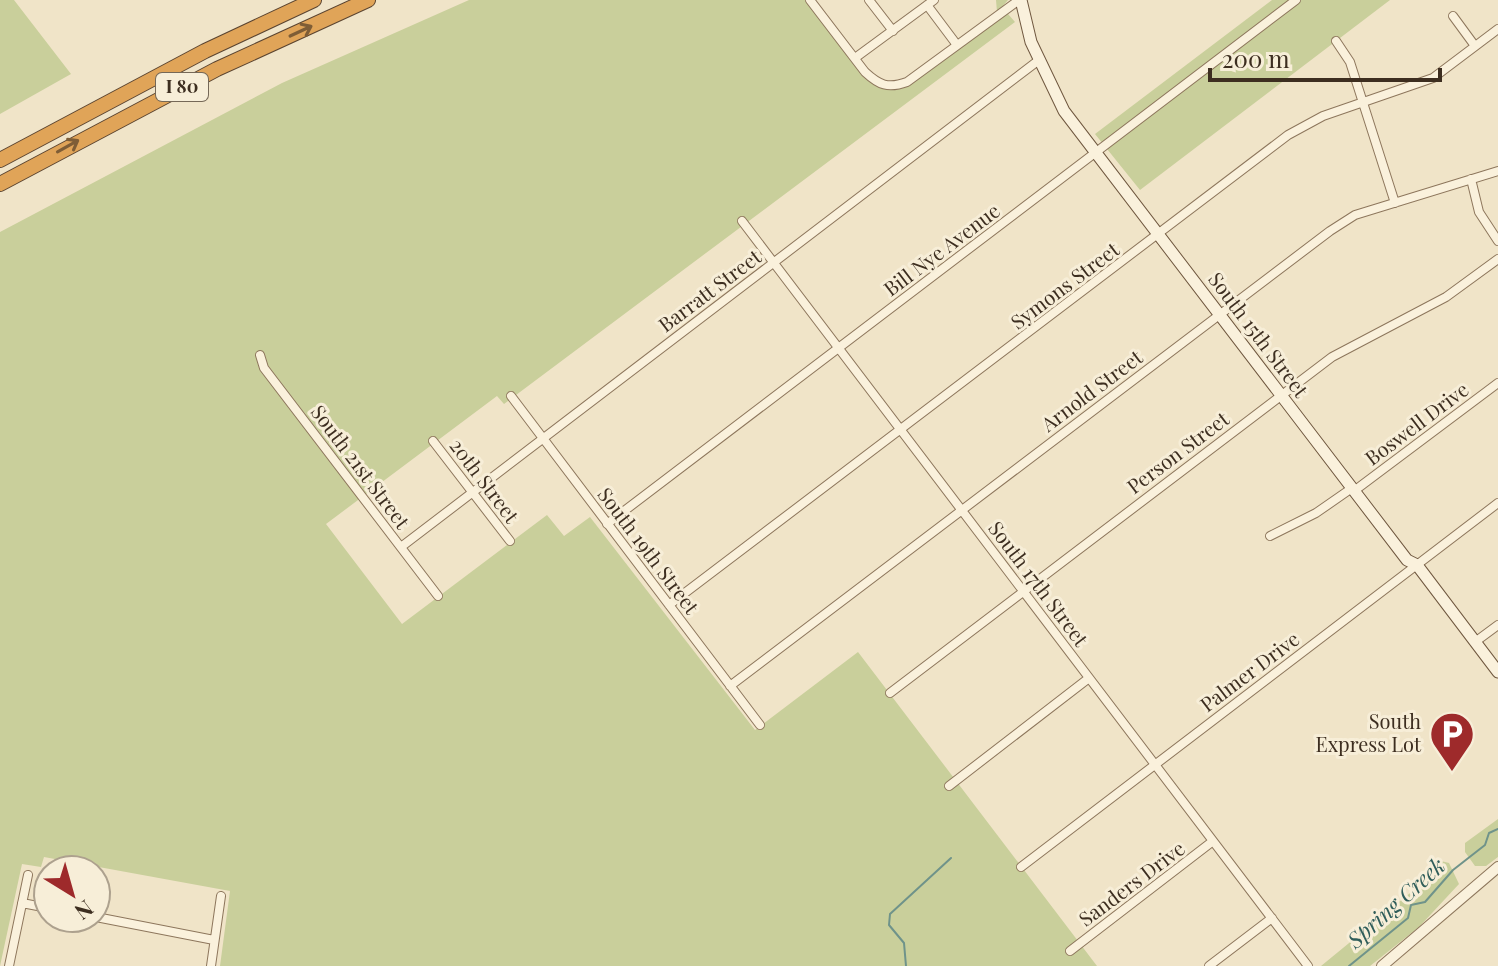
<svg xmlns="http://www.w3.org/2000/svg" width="1498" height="966" font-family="'Playfair Display',serif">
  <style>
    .green { fill: #c9cf9b }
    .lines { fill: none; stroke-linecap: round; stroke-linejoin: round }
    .stream { stroke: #6f938a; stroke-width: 2 }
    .minor-casing { stroke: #8d765c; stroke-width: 10 }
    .tertiary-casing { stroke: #8d765c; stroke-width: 12 }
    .secondary-casing { stroke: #6f573f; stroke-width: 13 }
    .motorway-casing { stroke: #5b4430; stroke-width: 16 }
    .minor { stroke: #faf1dc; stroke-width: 8 }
    .tertiary { stroke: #faf1dc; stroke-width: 10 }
    .secondary { stroke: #faf1dc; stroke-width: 11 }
    .motorway { stroke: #e0a458; stroke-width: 14 }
    .oneway { stroke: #7e5d36 }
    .labels { text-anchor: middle; stroke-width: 6; stroke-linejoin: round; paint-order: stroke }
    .shield { fill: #f7eed8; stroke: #756857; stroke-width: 2 }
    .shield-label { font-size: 18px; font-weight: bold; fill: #3d2e20 }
    .street-label { font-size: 20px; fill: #3d2e20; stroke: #f7eed8 }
    .poi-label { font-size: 20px; fill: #3d2e20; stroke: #f7eed8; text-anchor: end }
    .water-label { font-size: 22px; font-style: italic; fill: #2f5d5a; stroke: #f7eed8 }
  </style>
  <rect width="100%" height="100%" fill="#f0e4c8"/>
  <path class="green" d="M0,0H14L71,74L0,114Z
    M469,0H810L874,81L898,85L997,12L996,0H1008L1002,7L1015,22L504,404L497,396L326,524L402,624L547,515L564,536L590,517L755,730L858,652L1097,966H220L230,891L44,857L41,867L22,864L0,966V232L282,83Z
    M1272,0H1390L1140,190L1095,134Z
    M1498,819V857L1486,866H1475L1465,852V843Z
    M1441,861L1449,863L1459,884L1419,927L1370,966H1321L1415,889Z"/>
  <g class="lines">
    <path class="stream" d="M906,966L904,943L889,925L890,914L951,858
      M1349,966L1408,918L1411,905L1425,902L1453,870L1485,845L1489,833L1498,829"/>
    <g class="minor-casing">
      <path id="minor" d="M810,0L865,72C879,85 888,89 907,82L1019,0
        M869,0L893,31
        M927,5L957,45
        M1453,16L1475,46
        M1336,41L1350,62L1395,203
        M855,58L934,0
        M1471,179L1479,212L1498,241
        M742,221L1308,966
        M260,355L264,368L438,596
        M511,396L760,725
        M433,441L510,541
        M1354,491L1498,383
        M607,524L1296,0
        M1270,536L1316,513L1352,488
        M401,547L1039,60
        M669,605L1288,135L1323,116L1433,78L1498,29
        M1475,642L1498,625
        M730,686L1330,231L1355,215L1498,171
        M890,693L1332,357L1446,297L1498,259
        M949,786L1089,678
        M1021,867L1498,503
        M22,903L48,908
        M96,917L214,940
        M1070,951L1213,841
        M9,966L28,875
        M211,966L221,896
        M1209,966L1272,918"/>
    </g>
    <g class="tertiary-casing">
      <path id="tertiary" d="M1382,966L1498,867"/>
    </g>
    <g class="secondary-casing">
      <path id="secondary" d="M1021,0L1031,42L1064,111L1407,560L1417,565L1498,672"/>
    </g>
    <g class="motorway-casing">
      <path id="motorway" d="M0,160L205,51L314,0
        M0,184L217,69L368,0"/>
    </g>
    <use href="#minor" class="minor"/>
    <use href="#tertiary" class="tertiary"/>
    <use href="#secondary" class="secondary"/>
    <use href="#motorway" class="motorway"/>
  </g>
  <defs><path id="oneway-shaft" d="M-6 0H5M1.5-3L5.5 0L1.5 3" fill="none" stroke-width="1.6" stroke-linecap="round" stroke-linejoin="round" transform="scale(2)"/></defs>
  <g class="oneway">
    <use href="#oneway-shaft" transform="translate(301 31) rotate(-25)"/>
    <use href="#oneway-shaft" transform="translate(68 146) rotate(-29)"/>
  </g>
  <defs>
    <g id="parking-pin" transform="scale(2.3)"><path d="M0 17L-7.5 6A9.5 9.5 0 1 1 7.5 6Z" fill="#9e2a2b" stroke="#f7eed8"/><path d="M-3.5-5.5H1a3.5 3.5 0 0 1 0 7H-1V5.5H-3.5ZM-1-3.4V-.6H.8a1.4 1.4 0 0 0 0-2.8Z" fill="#fff"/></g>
  </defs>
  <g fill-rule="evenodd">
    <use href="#parking-pin" x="1452" y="734"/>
  </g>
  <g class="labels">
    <rect class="shield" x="156" y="73" width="52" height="28" rx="6"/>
    <g class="shield-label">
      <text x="182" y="93">I 80</text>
    </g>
    <g class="street-label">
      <text transform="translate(942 250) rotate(-37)" y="7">Bill Nye Avenue</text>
      <text transform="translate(1065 286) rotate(-37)" y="7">Symons Street</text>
      <text transform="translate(710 291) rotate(-37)" y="7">Barratt Street</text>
      <text transform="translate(1258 335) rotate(53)" y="7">South 15th Street</text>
      <text transform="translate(1092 391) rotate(-37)" y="7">Arnold Street</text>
      <text transform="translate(1417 424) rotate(-37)" y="7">Boswell Drive</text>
      <text transform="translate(1178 453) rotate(-37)" y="7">Person Street</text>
      <text transform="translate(360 467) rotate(53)" y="7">South 21st Street</text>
      <text transform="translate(484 481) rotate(53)" y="7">20th Street</text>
      <text transform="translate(648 551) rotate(53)" y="7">South 19th Street</text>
      <text transform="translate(1038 584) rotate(53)" y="7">South 17th Street</text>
      <text transform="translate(1250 672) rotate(-37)" y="7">Palmer Drive</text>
      <text transform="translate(1132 884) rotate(-37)" y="7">Sanders Drive</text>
    </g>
    <g class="poi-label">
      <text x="1421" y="729">South<tspan x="1421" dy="23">Express Lot</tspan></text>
    </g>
    <g class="water-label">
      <text transform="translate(1396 903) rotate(-42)" y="8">Spring Creek</text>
    </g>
  </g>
  <g transform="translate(72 894) rotate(143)"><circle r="38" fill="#f7eed8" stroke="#ada18e" stroke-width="2"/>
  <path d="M0-6L14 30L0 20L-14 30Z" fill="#9e2a2b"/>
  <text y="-12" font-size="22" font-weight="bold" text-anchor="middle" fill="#3d2e20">N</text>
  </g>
  <path d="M1210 68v12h230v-12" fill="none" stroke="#3d2e20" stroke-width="4"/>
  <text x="1222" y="68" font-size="24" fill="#3d2e20" stroke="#f7eed8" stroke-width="6" paint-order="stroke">200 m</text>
</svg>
